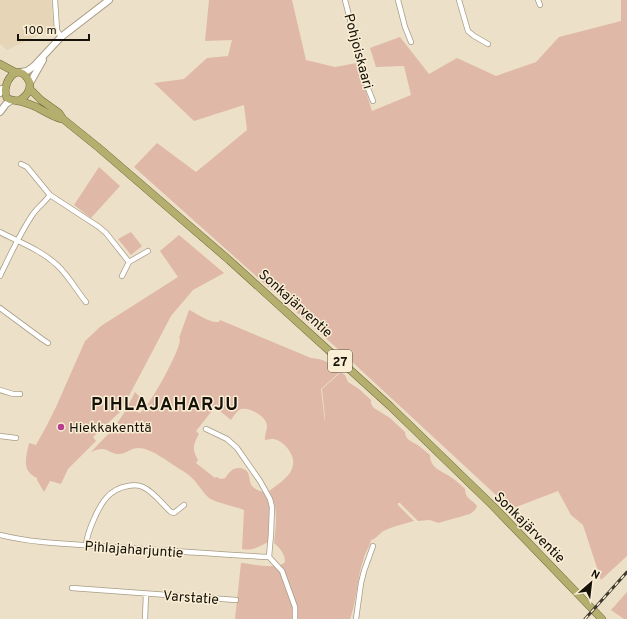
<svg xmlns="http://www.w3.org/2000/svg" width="627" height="619" font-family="Overpass,sans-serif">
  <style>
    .built { fill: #e6d6b7 }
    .green { fill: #dfb8a8 }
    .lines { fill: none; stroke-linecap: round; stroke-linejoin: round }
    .minor-casing { stroke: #a89c86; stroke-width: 6 }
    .secondary-casing { stroke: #a89c86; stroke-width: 8 }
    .trunk-casing { stroke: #716a34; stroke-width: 8 }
    .minor { stroke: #fff; stroke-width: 4.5 }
    .secondary { stroke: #fff; stroke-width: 6 }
    .trunk { stroke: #b4ae6f; stroke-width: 7 }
    .rail-casing { stroke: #3f392e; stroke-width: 3 }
    .rail { stroke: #faeed5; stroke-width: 1.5; stroke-dasharray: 4.5; stroke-linecap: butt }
    .poi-dot { fill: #ba3e8f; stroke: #faeed5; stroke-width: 1.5 }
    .labels { text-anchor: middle; stroke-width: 3; stroke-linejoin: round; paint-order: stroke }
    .shield { fill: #faeed5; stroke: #5a5346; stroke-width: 1 }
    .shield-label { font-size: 13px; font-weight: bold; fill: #161109 }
    .street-label { font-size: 14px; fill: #161109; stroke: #faeed5 }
    .poi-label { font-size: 14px; fill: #161109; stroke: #faeed5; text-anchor: start }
    .district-label { font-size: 18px; font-weight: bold; letter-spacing: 1px; fill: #161109; stroke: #faeed5 }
  </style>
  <rect width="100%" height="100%" fill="#ede0c8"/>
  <path class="built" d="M0,0H51L54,28L7,50L0,44Z"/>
  <path class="green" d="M209,0H292L306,60L335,67L357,63L372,111L411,95L404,66L376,67L370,48L400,37L429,74L457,58L496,76L536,62L559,37L621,21V0H627V556L601,580L583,525L571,515L558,491L511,509L349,359L134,167L157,143L196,172L247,130L244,105L194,121L154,83L184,79L207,58L228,56L232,40L205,41Z
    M99,167L120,186L91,218L74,205Z
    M131,232L142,246L131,255L118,239Z
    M179,235L224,273L193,290L171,316L121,411L93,437L96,441L68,469L61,484L50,481L44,492L37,480V478C21,470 26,458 29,443L36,445L47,425L56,407L85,341L101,326L178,277L160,251Z
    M189,310C198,314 209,323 219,322L220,320L311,358C324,359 331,363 341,371L321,389L325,422V417L322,389L341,372L345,375L348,382L359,389L371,400V404L374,408L390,418L405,432C405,440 413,442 419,446C423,449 426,452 430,455C430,469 443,471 452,478C457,481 461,485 465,489C465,499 472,499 477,506L475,510L470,514L438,523L430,520L418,521L400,503H398V505L414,521C404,524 392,526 382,532C378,535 376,539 371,540C370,545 368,548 366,552C364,556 363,562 361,567C357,584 356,602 350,619H235L241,563C252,564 278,570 285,562C285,554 280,548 274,543C276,525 279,507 269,491C277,485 288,478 292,469C293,465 294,460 292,456C290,449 280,438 271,439C269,439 267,440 265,440C264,434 269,428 266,422C263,415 246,405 239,410C236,412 233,417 231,420L215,407L196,431L199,434C193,445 192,449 198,460L196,463L215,478L216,477L221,479L225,478C227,476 228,473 231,471C236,466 245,468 248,473C250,477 249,482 252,486C255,489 259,491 263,492L268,502L269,507L268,542C259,547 252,551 242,549L244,510C237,507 214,502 209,498C202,492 198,483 191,477C188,474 183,471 178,468C167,461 151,448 138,448C131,448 127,453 120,454C107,454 107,444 91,452L114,428L126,410L135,392L141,398L137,408L138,413C141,412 141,413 143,410C152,401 180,351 180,339L179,338Z
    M627,592V619H624L611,610Z"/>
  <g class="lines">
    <g class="minor-casing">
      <path id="minor" d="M55,0L57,30L61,37
        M345,0L367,86L373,101
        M398,0L405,27L411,42
        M459,0L468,31L474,36L488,44
        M538,0L540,5
        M21,164L27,167L50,195L99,227L106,233L129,262
        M0,232C19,242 41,250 57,265C69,276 76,290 86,302
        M0,276C10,255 20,233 33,214C38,207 45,202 50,195
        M122,276L129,262L148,251
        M0,308L42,339L48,343
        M0,390L13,394H20
        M206,429L227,439L237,448L260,481L270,499L272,507L271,534L269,557
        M0,436L16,438
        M0,535C32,543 67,544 99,546C156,550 213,554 269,557
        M86,545C87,535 90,528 94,519C101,503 109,489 128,486C133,485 138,485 143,487C154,492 162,504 171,512L174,513L184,505
        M269,557L282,571L295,607V619
        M72,588L236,600
        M145,619L146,594
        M356,619L361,583L364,571L373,546"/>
    </g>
    <g class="secondary-casing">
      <path id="secondary" d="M21,72L27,71L34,66L61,37L109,0
        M30,83L43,60
        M0,93L2,89
        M0,112L6,104L12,100"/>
    </g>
    <g class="trunk-casing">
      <path id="trunk" d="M0,64L15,72
        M30,89L41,100L59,113L63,119L99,148L229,260L390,406L493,506L602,619
        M18,101C26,97 30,92 30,83C18,57 0,85 7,98C11,101 14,100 19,101C24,102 29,104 34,106C43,110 52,117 62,119"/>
    </g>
    <use href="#minor" class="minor"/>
    <use href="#secondary" class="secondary"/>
    <use href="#trunk" class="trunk"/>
    <g class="rail-casing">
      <path id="rail" d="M585,619L627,572"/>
    </g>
    <use href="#rail" class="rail"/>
  </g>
  <circle class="poi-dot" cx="61" cy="427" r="4"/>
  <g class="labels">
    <rect class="shield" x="328" y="350" width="24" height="22" rx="3"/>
    <g class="shield-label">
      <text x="340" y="366">27</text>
    </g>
    <g class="street-label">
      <text transform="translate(359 51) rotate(75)" y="5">Pohjoiskaari</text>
      <text transform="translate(296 303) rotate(42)" y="5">Sonkajärventie</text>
      <text transform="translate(530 527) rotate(45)" y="5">Sonkajärventie</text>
      <text transform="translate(134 549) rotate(4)" y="5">Pihlajaharjuntie</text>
      <text transform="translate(191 597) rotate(4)" y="5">Varstatie</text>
    </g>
    <g class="poi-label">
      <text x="69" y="432">Hiekkakenttä</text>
    </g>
    <g class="district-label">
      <text x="165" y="410">PIHLAJAHARJU</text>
    </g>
  </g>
  <g transform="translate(591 583) rotate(28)" stroke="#faeed5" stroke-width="3" paint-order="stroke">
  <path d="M0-3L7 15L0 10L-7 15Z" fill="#161109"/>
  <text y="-6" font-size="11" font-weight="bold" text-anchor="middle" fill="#161109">N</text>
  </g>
  <path d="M18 34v6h71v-6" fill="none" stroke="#161109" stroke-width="2"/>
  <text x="24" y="34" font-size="12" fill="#161109" stroke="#faeed5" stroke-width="3" paint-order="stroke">100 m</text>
</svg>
